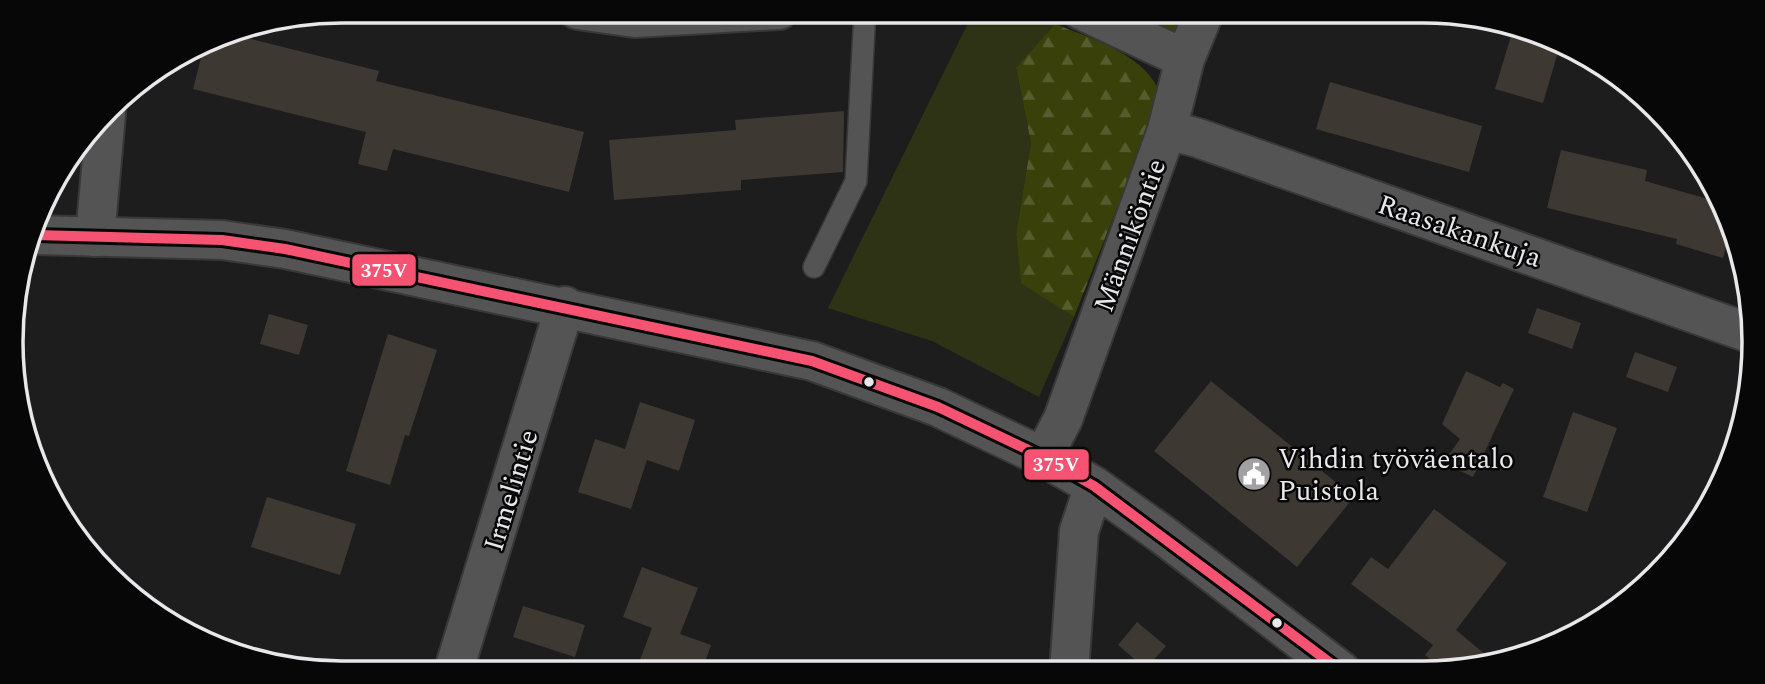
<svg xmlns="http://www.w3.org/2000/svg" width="1765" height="684" font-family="Spectral,serif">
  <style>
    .grass { fill: #2f3315 }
    .forest { fill: url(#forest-firs) }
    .building { fill: #3e3833 }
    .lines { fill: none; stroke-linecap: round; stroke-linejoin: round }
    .service-casing { stroke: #383839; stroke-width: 24 }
    .minor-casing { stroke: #383839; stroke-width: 42 }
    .tertiary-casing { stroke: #383839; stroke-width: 42 }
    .service { stroke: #545455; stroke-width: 21 }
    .minor { stroke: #545455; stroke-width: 38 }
    .tertiary { stroke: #545455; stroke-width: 38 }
    .bus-1-casing { stroke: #070708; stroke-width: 16 }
    .bus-1 { stroke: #f65372; stroke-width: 10 }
    .bus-dot { fill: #e8e7e9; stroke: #070708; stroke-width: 2.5 }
    .labels { text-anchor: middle; stroke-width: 5; stroke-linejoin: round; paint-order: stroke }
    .street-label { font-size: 28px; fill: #e8e7e9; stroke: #070708 }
    .poi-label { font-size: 28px; fill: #e8e7e9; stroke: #070708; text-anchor: start }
    .rim { fill: none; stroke: #e8e7e9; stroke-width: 3.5 }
    .line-badge { stroke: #070708; stroke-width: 2.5 }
    .badge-label { font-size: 19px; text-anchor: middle; font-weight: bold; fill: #fff }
  </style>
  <defs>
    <pattern id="forest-firs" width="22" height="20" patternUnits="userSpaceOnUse" patternTransform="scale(1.75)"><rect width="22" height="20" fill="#3a400a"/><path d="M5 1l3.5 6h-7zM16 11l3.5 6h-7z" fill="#565c2e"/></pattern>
  </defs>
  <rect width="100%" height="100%" fill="#1d1d1e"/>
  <path class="grass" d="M970,19L1055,24L1016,69L1031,143L1016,234L1021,282L1074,317L1039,397L932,341L828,308Z"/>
  <path class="forest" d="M1112,11H1191L1183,28L1160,35Z
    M1055,24C1092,39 1148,55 1161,96L1074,317L1021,283L1016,234L1031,143L1016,68Z"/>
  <path class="building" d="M1514,26L1540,34L1560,45L1543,103L1495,89Z
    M227,33L379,71L376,81L584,132L569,192L393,149L387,171L358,164L366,132L193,89L204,46Z
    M1330,82L1482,126L1469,172L1316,129Z
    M844,111L843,172L741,180V190L614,200L609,140L736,130L735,120Z
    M1561,150L1647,170L1645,181L1722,203L1730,231L1723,258L1676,244L1677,239L1547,208Z
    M1537,308L1581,323L1572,349L1528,333Z
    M269,314L308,325L299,355L260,344Z
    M388,334L437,350L409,436L405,435L390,485L346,471Z
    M1635,352L1677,367L1668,392L1626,377Z
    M1466,371L1500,387L1503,383L1514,389L1473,477L1443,463L1460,439L1442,424Z
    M1211,381L1354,497L1297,567L1154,451Z
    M640,402L695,420L679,471L647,460L631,509L578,492L595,439L625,449Z
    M1573,412L1617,428L1587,512L1543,497Z
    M267,497L356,524L340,575L251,547Z
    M1434,509L1507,563L1456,630L1494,662L1467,671H1444L1425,655L1433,645L1351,584L1371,557L1388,569Z
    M642,567L698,588L680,634L711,645L701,673H635L652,628L623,617Z
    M523,606L585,625L575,657L513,637Z
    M1137,622L1166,646L1146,669L1118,645Z"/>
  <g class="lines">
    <g class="service-casing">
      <path id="service" d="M814,267L856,181L865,10"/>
    </g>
    <g class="minor-casing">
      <path id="minor" d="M578,10L635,18L779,10
        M1081,10L1185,59
        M1167,130L1198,138L1752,334
        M95,237L106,114
        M1043,457L1063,419L1167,130L1185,59L1205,10
        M1069,672L1079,531L1094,486
        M453,673L565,306"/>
    </g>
    <g class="tertiary-casing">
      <path id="tertiary" d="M35,235L222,240L285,249L812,361L938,407L1043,457L1094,486L1163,535L1341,671"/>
    </g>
    <use href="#service" class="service"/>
    <use href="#minor" class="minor"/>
    <use href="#tertiary" class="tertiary"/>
    <g class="bus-1-casing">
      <path id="bus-1" d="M35,235L222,240L285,249L812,361L938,407L1043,457L1094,486L1341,671"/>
    </g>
    <use href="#bus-1" class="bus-1"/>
  </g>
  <defs>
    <g id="civic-disc" transform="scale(1.75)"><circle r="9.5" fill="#a1a0a2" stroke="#070708"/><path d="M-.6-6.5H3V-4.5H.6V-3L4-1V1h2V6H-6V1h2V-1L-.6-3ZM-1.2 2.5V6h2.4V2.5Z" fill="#fff"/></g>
  </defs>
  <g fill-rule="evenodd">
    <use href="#civic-disc" x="1254" y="474"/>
  </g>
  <g class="bus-dot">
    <circle cx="869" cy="382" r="6"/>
    <circle cx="1277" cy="623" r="6"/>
  </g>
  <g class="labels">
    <g class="street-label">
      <text transform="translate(1460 230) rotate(19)" y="10">Raasakankuja</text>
      <text transform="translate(1129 235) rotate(-70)" y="10">Männiköntie</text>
      <text transform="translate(510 490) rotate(-73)" y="10">Irmelintie</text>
    </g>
    <g class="poi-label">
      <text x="1278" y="468">Vihdin työväentalo<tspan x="1278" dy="32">Puistola</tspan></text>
    </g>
  </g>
  <path d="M0 0H1765V684H0ZM342 23H1423A319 319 0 0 1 1742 342V342A319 319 0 0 1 1423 661H342A319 319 0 0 1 23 342V342A319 319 0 0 1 342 23Z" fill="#070708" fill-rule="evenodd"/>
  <path class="rim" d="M342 23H1423A319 319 0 0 1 1742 342V342A319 319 0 0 1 1423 661H342A319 319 0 0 1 23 342V342A319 319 0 0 1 342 23Z"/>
  <g class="line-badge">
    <rect x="351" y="253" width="66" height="34" rx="7" fill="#f65372"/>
    <rect x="1023" y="448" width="67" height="33" rx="7" fill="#f65372"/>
  </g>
  <g class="badge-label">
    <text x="384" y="277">375V</text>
    <text x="1056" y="471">375V</text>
  </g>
</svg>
